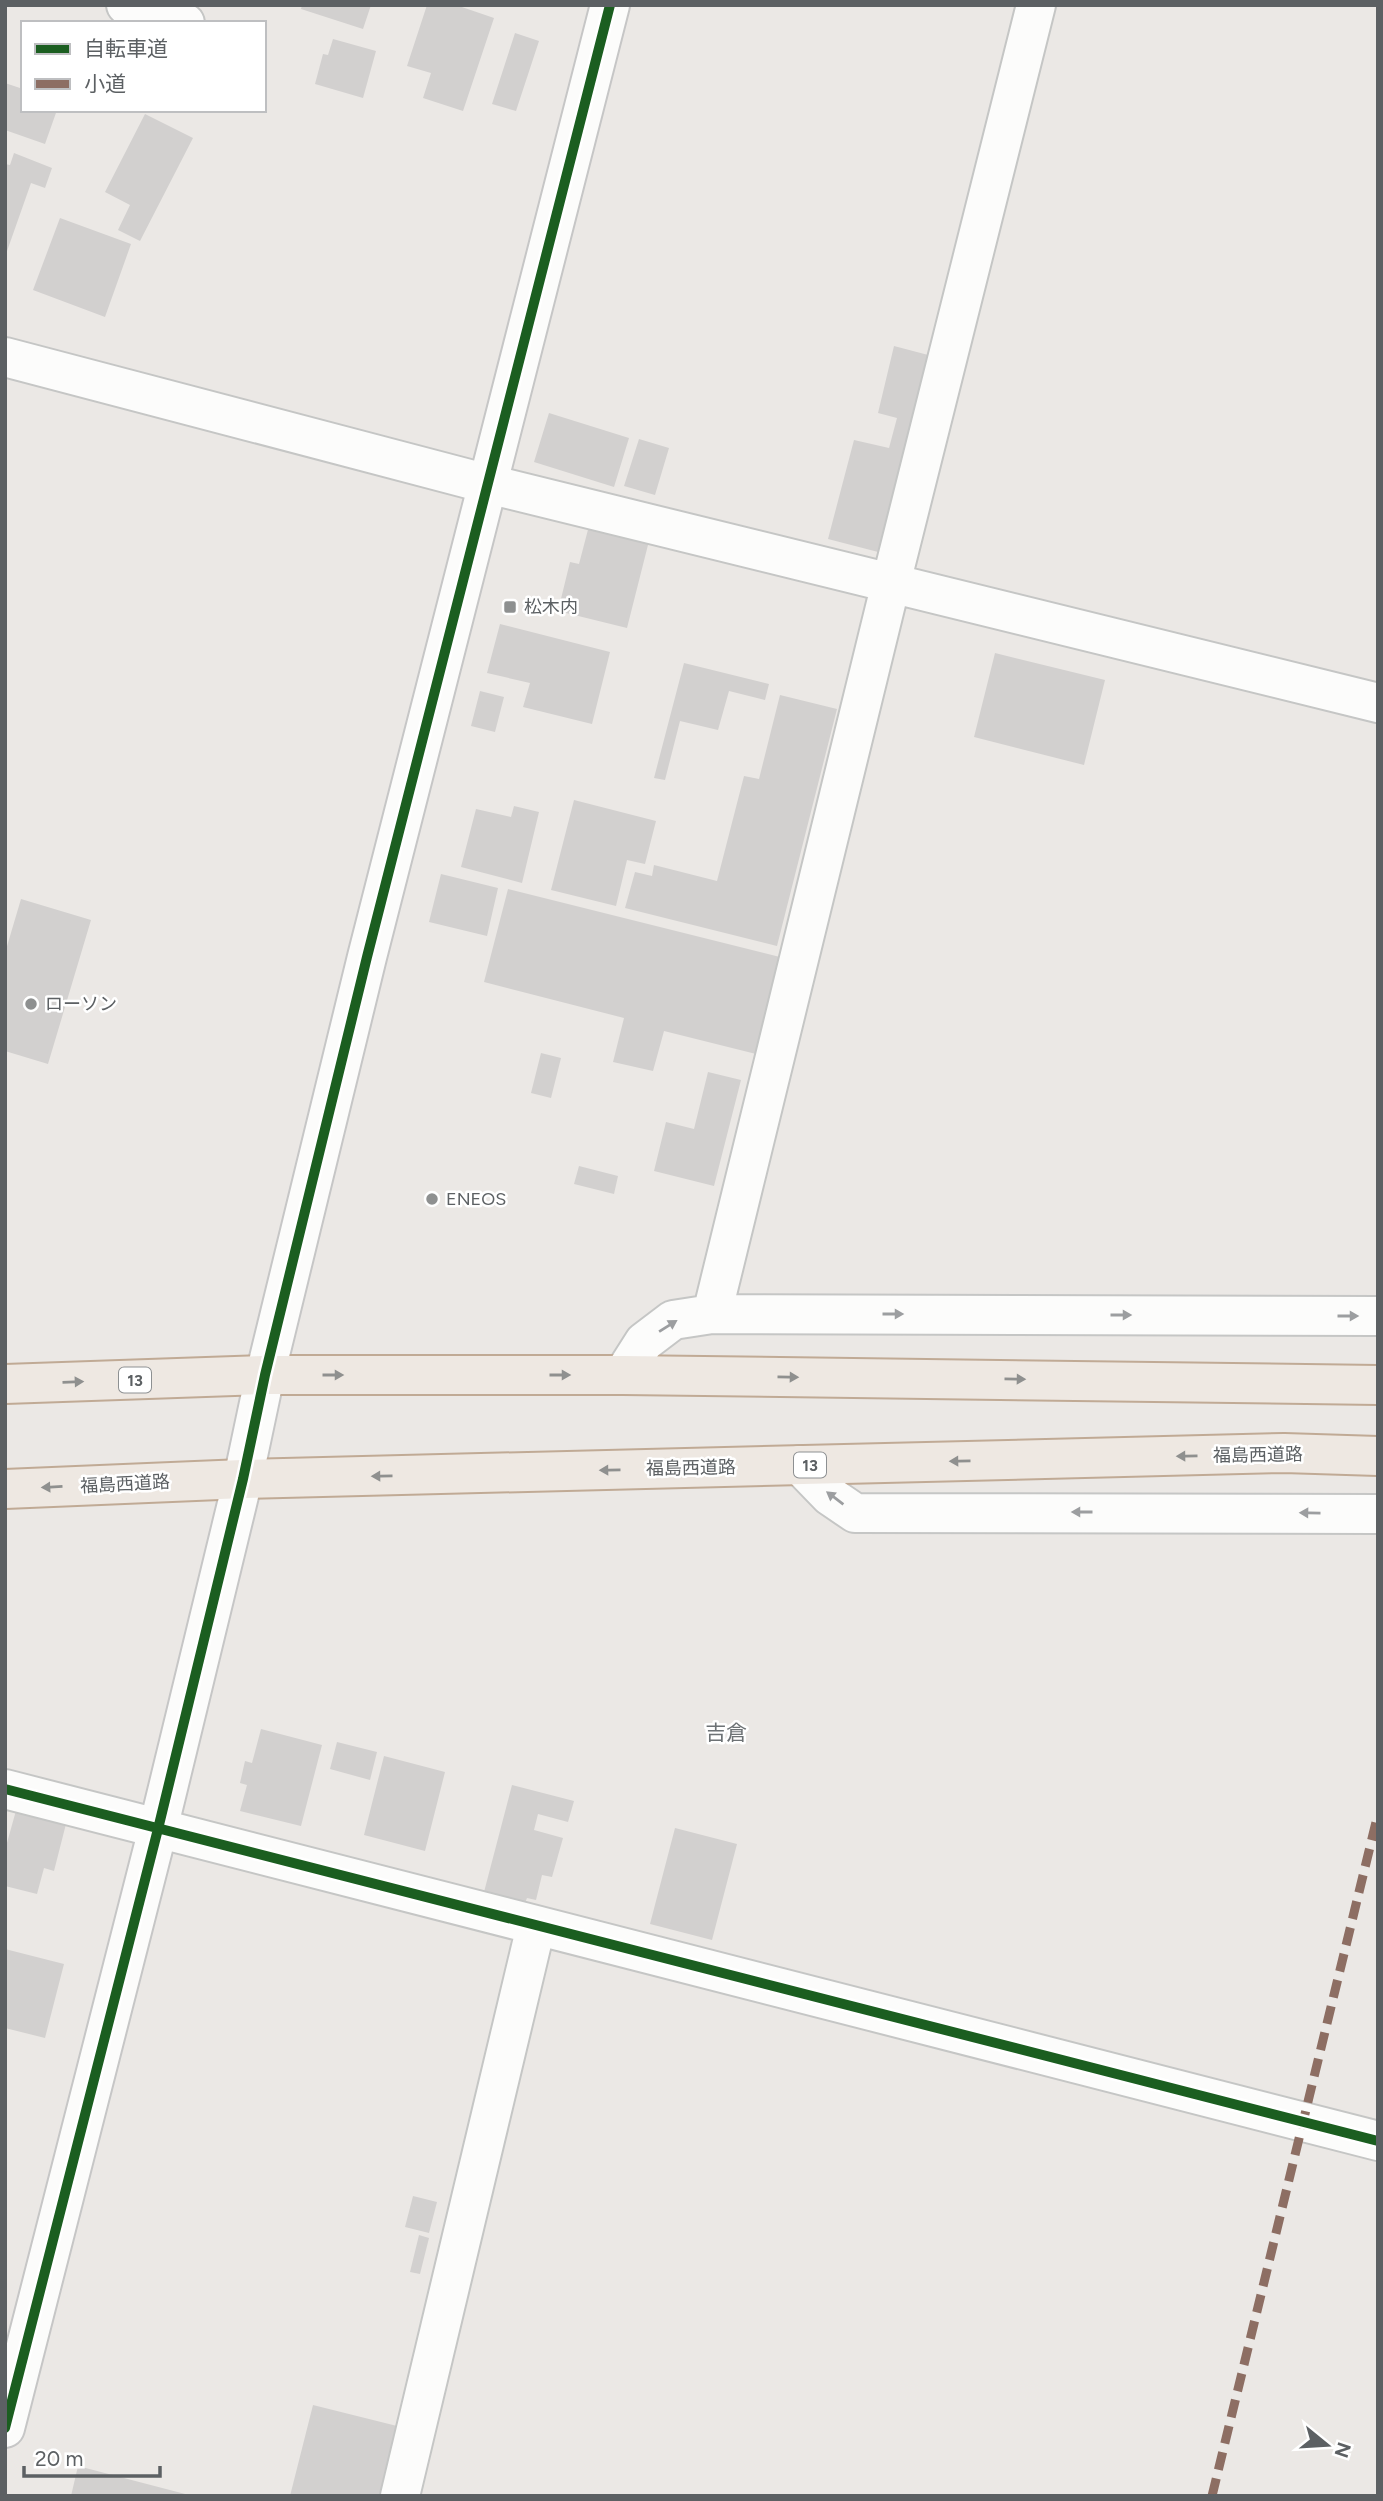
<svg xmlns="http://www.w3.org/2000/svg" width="1383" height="2501" font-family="Figtree,'Noto Sans JP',sans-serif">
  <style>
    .building { fill: #d2d0cf }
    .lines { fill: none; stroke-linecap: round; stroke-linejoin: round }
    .street-casing { stroke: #c5c6c5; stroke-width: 42 }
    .secondary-casing { stroke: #c6c6c6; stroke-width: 42 }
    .highway-casing { stroke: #c0aa95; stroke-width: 42 }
    .street { stroke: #fcfcfb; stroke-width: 38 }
    .secondary { stroke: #fcfcfb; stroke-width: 38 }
    .highway { stroke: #eee8e2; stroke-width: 38 }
    .quiet { stroke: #8d6e63; stroke-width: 9; stroke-dasharray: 18 9; stroke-linecap: butt }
    .cycleway-casing { stroke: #fff; stroke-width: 15 }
    .cycleway { stroke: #1b5e20; stroke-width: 10 }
    .oneway { fill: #9c9ea0 }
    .oneway2 { fill: #8f908f }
    .poi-dot { fill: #8e9090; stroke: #fff; stroke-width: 2.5 }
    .labels { text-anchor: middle; stroke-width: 5; stroke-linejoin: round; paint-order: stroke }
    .shield { fill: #fff; stroke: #8d9092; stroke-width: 2 }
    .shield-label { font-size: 16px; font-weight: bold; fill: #5c6063 }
    .poi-label { font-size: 18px; fill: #5c6063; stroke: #fff; text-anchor: start }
    .street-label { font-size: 18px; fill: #5c6063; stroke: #fff }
    .quarter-label { font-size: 21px; fill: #6d7275; stroke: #fff }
  </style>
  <rect width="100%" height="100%" fill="#ebe8e5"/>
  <path class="building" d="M302,5H371L363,29L301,9Z
    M427,5H456L494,18L463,111L423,98L431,73L407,66Z
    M515,33L539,41L516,111L492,104Z
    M333,39L376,51L363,98L315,84L323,54L328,55Z
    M5,83L23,89V110H57L45,144L5,130Z
    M145,114L193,138L140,241L118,230L130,205L105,192Z
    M14,153L52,168L45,188L31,183L6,254L5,164L10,165Z
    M60,218L131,244L105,317L33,290Z
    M894,346L932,356L882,553L828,539L854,440L889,448L897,418L878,413Z
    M549,413L629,438L614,487L534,462Z
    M639,439L669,448L655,495L624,486Z
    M590,522L650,537L627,628L558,611L570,562L579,564Z
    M500,624L610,652L592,724L523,707L530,683L487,673Z
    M995,653L1105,680L1084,765L974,737Z
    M684,663L769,684L765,700L729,691L718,730L680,721L665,780L654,778Z
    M480,691L504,697L495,732L471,726Z
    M780,695L837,709L777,946L625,908L635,872L652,876L654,865L717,881L744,776L759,779Z
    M574,800L656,821L645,864L627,860L616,906L551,890Z
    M514,806L539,812L522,883L461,867L476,809L511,817Z
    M441,874L498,888L487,936L429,922Z
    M508,889L780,957L756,1054L664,1031L653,1071L613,1062L624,1018L484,982Z
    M21,899L91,920L48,1064L5,1051V953Z
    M541,1053L561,1058L551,1098L531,1093Z
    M708,1072L741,1080L714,1186L654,1171L666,1122L694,1129Z
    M579,1166L618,1176L614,1194L574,1184Z
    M261,1729L322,1745L301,1826L240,1811L247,1785L240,1783L245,1761L252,1763Z
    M337,1742L377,1752L370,1780L330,1769Z
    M384,1756L445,1772L425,1851L364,1835Z
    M512,1785L574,1801L568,1822L538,1814L534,1830L563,1838L552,1877L542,1875L536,1900L527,1898L525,1903L484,1892Z
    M17,1807L67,1820L54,1871L44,1868L37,1894L5,1886V1850Z
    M675,1828L737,1844L712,1940L650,1924Z
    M5,1949L64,1964L45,2038L5,2028Z
    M413,2196L437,2202L429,2233L405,2227Z
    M419,2235L429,2238L420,2274L410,2272Z
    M313,2405L397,2426L379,2496H290Z
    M78,2466L189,2495V2496H71Z"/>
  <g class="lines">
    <g class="street-casing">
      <path id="street" d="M126,5L185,23
        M5,357L488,484L1378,703
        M712,1314L891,583L1036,5
        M623,1375L644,1342L673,1320L712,1314L1378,1316
        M800,1465L830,1496L855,1513L1378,1514
        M5,1789L1378,2141
        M400,2496L536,1926"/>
    </g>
    <g class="secondary-casing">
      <path id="secondary" d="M5,2428L158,1829L243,1479L265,1375L367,957L610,5"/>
    </g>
    <g class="highway-casing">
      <path id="highway" d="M5,1384L265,1375H623L1378,1385
        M5,1489L243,1479L1284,1453L1378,1456"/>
    </g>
    <use href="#street" class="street"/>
    <use href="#secondary" class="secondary"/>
    <use href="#highway" class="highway"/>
    <path class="quiet" d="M1212,2496L1378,1814"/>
    <g class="cycleway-casing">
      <path id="cycleway" d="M5,1789L1378,2141
        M5,2428L158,1829L243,1479L265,1375L367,957L610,5"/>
    </g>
    <use href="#cycleway" class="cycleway"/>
  </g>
  <defs><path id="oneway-solid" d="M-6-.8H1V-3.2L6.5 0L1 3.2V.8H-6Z" transform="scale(1.75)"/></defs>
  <g class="oneway">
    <use href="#oneway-solid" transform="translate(893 1314)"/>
    <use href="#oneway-solid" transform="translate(1121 1315)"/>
    <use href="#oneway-solid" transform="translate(1348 1316)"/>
    <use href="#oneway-solid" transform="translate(668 1326) rotate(-32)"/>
    <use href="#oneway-solid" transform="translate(835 1498) rotate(-143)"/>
    <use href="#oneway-solid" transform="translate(1082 1512) rotate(180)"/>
    <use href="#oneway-solid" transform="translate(1310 1513) rotate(-179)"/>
  </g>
  <g class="oneway2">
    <use href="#oneway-solid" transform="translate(333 1375)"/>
    <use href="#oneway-solid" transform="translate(560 1375)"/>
    <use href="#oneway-solid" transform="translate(788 1377) rotate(1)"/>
    <use href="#oneway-solid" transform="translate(1015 1379) rotate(1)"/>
    <use href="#oneway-solid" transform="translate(73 1382) rotate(-2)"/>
    <use href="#oneway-solid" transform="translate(1187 1456) rotate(179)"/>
    <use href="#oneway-solid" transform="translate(960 1461) rotate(179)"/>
    <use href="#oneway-solid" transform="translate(610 1470) rotate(179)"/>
    <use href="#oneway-solid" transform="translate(382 1476) rotate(179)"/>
    <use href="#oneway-solid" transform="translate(52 1487) rotate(177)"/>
  </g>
  <g class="poi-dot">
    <rect x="503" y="600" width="14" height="14" rx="3.5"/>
    <circle cx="31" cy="1004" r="7"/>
    <circle cx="432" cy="1199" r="7"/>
  </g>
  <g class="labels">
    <g class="shield">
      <rect x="119" y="1367.5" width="32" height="25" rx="5"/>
      <rect x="794" y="1452.5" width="32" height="25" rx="5"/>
    </g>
    <g class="shield-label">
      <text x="135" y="1386">13</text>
      <text x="810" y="1471">13</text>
    </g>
    <g class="poi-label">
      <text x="524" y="613">松木内</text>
      <text x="45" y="1010">ローソン</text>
      <text x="446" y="1205">ENEOS</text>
    </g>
    <g class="street-label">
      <text transform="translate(1258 1455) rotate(-1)" y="6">福島西道路</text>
      <text transform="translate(691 1468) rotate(-1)" y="6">福島西道路</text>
      <text transform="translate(125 1484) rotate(-3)" y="6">福島西道路</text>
    </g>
    <g class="quarter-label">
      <text x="726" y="1740">吉倉</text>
    </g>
  </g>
  <rect width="1383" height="2501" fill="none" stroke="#5c6063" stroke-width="14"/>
  <rect x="21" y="21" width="245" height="91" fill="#ffffff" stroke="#bebfc1" stroke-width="2"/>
  <rect x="35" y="44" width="35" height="10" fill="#1b5e20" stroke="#bebfc1" stroke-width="2"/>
  <text x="84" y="56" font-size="21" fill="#5c6063">自転車道</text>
  <rect x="35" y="79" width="35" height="10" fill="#8d6e63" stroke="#bebfc1" stroke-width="2"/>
  <text x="84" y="91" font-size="21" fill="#5c6063">小道</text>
  <g transform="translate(1327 2445) rotate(108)" stroke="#ffffff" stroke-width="5" paint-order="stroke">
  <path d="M0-5L12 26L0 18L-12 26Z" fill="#5c6063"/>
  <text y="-10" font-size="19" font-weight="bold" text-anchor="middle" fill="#5c6063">N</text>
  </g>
  <path d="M24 2466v10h136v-10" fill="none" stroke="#5c6063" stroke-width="3.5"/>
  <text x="35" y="2466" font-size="21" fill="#5c6063" stroke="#ffffff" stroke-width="5" paint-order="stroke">20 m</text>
</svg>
